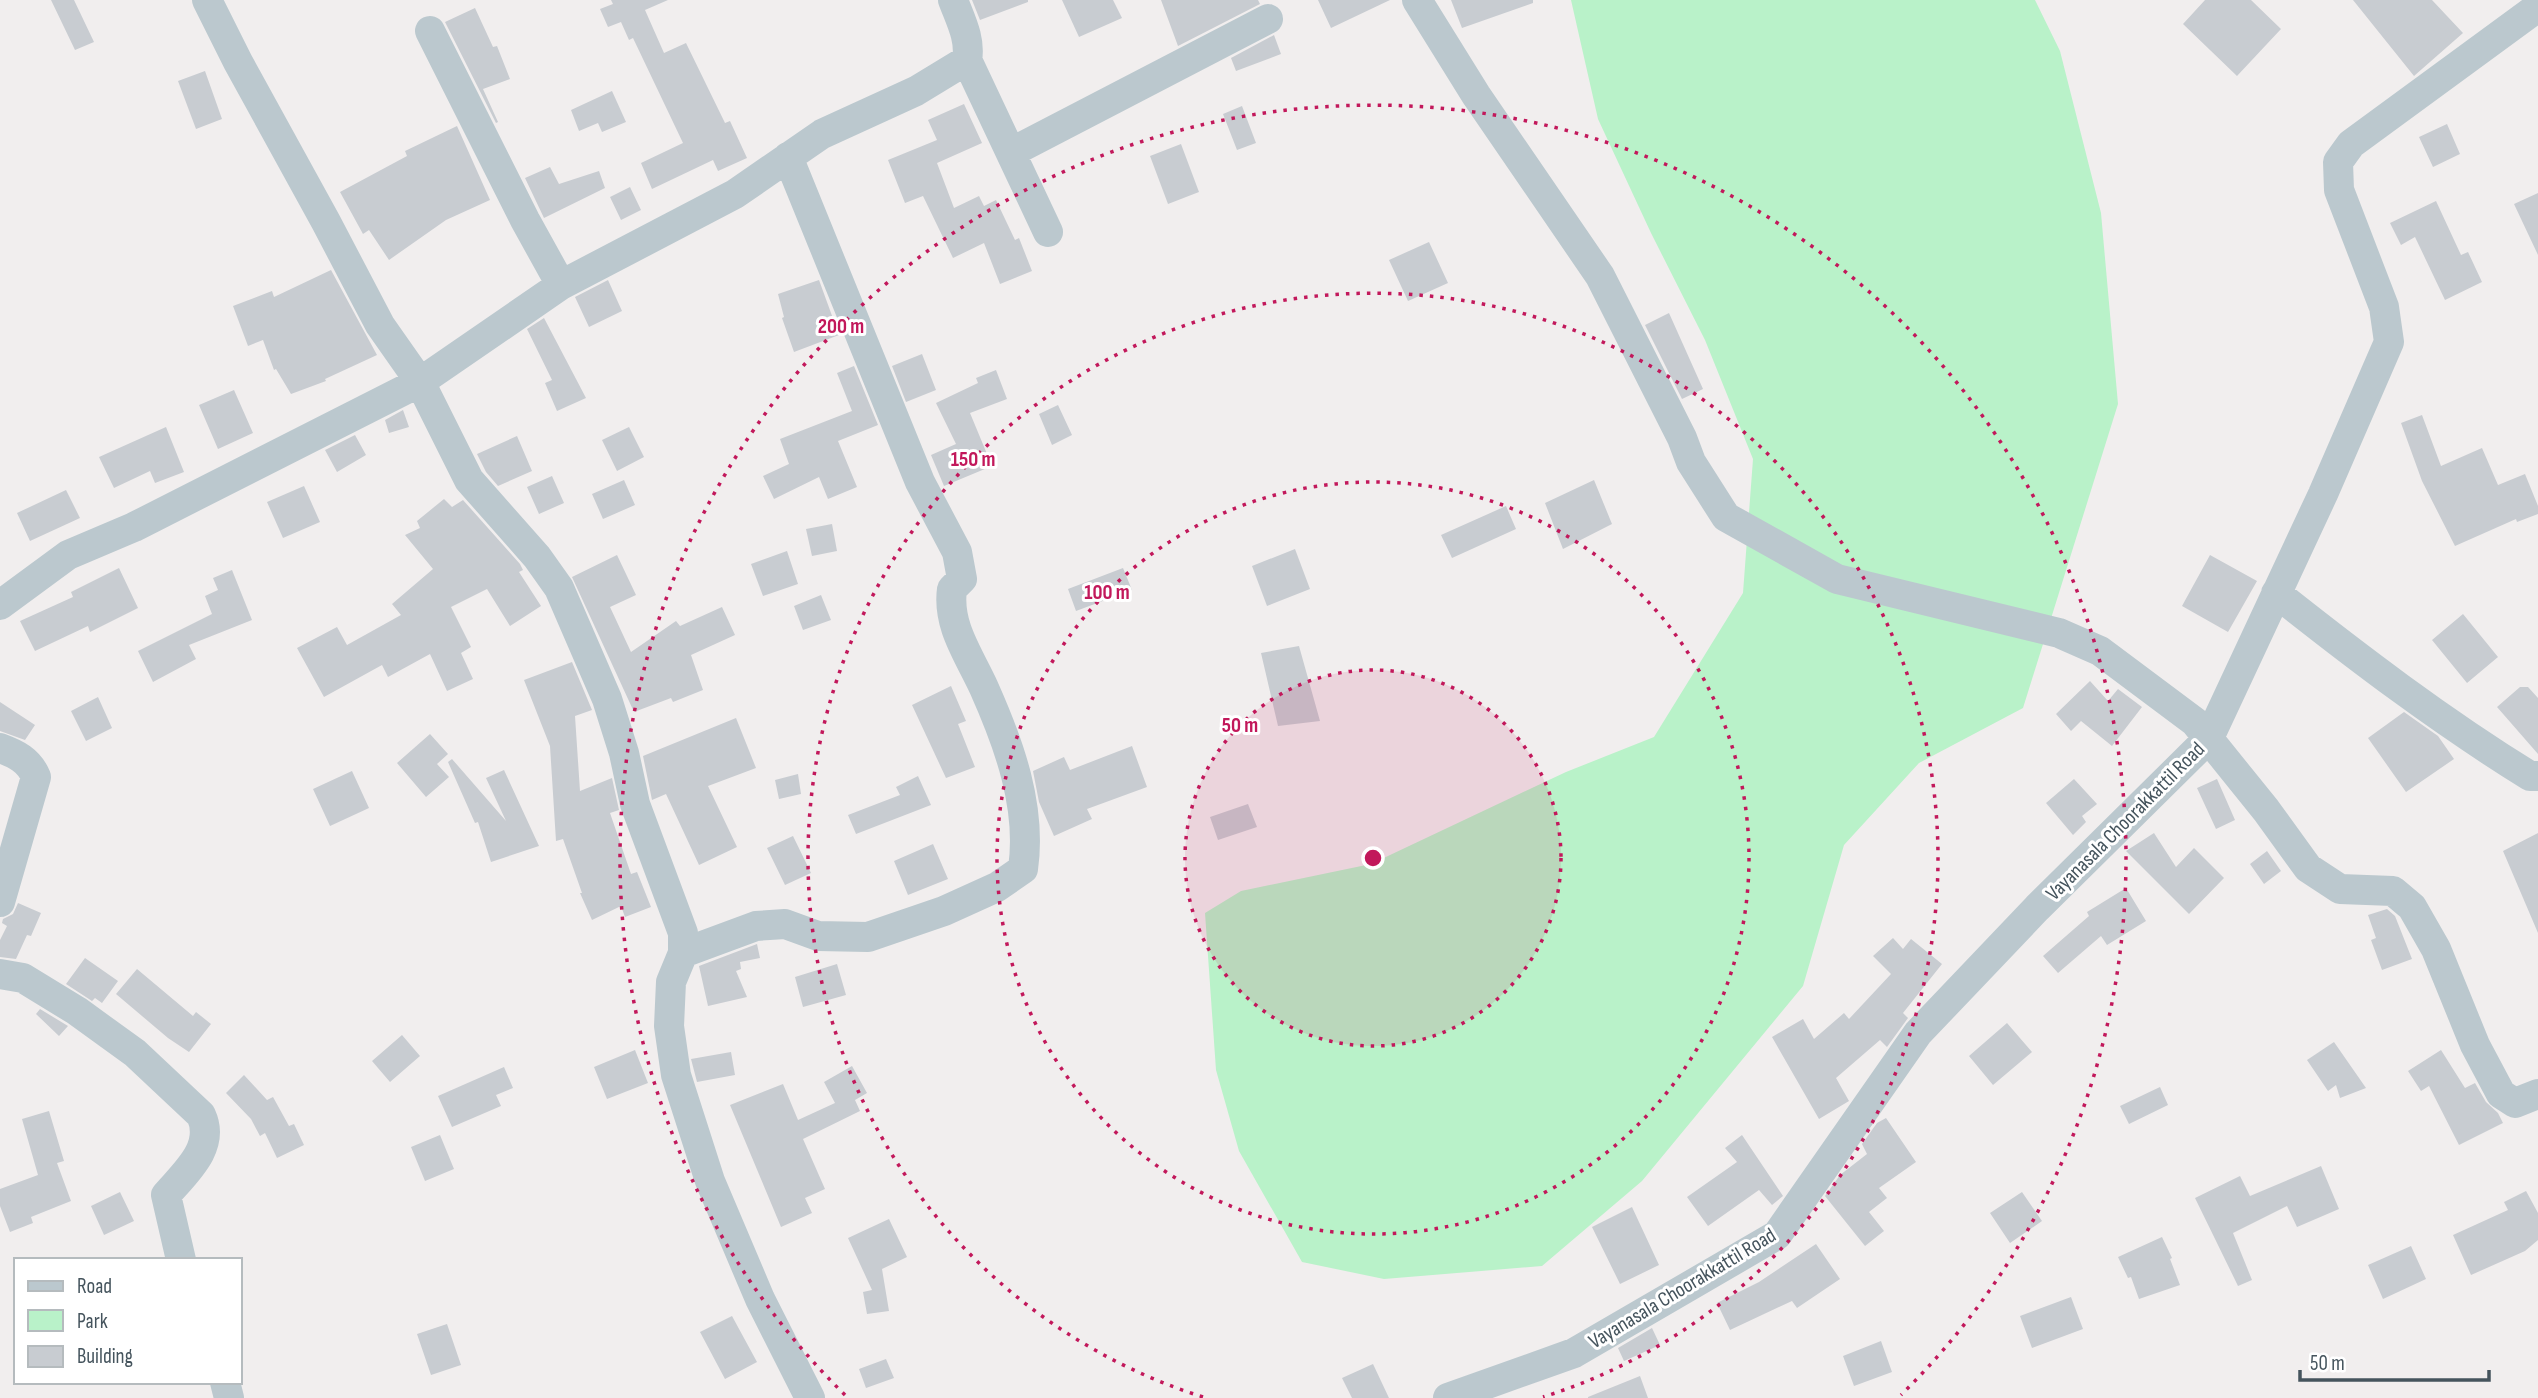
<svg xmlns="http://www.w3.org/2000/svg" width="2538" height="1398" font-family="'Sofia Sans Condensed',sans-serif">
  <style>
    .green { fill: #b9f2c9 }
    .building { fill: #c8ccd1 }
    .lines { fill: none; stroke-linecap: round; stroke-linejoin: round }
    .street { stroke: #bbc8ce; stroke-width: 30 }
    .ring { fill: none; stroke: #c2185b; stroke-width: 3.5; stroke-dasharray: 3.5 7 }
    .labels { text-anchor: middle; stroke-width: 6; stroke-linejoin: round; paint-order: stroke }
    .street-label { font-size: 21px; fill: #45545d; stroke: #fff }
    .centre { fill: #c2185b; stroke: #fff; stroke-width: 3.5 }
    .ring-label { font-size: 21px; text-anchor: middle; font-weight: bold; fill: #c2185b; stroke: #fff; stroke-width: 6; stroke-linejoin: round; paint-order: stroke }
  </style>
  <rect width="100%" height="100%" fill="#f1eeee"/>
  <path class="green" d="M1571,0H2035L2060,51L2101,213L2118,404L2023,708L1919,763L1844,845L1803,986L1642,1181L1542,1266L1384,1279L1302,1262L1239,1151L1216,1070L1205,913L1241,891L1371,864L1566,772L1654,737L1743,593L1753,459L1705,340L1651,233L1598,119Z"/>
  <path class="building" d="M51,0H74L94,42L75,50Z
    M611,0H668L645,10L664,53L686,43L725,123L730,121L747,158L718,171L713,160L652,189L641,163L683,143L633,38L629,40L621,22L608,27L600,9L613,4Z
    M972,0H1028V2L980,20Z
    M1062,0H1113L1122,18L1079,37Z
    M1161,0H1258L1260,4L1178,46Z
    M1318,0H1390L1331,28Z
    M1451,0H1533V3L1462,28Z
    M2205,0H2251L2281,29L2237,76L2183,24Z
    M2353,0H2432L2463,33L2414,76Z
    M475,8L493,47L497,46L510,79L483,89L498,122L496,123L445,22Z
    M1274,35L1281,54L1236,71L1231,58Z
    M205,71L222,119L196,129L178,81Z
    M612,91L626,122L602,132L598,123L579,131L571,110Z
    M964,104L982,143L937,163L954,208L979,196L984,206L996,200L1015,240L1019,238L1032,271L1000,284L984,243L953,258L923,196L905,203L888,160L937,140L928,120Z
    M1242,106L1256,143L1237,150L1223,114Z
    M2447,124L2460,154L2433,167L2419,137Z
    M457,126L490,200L446,220L389,260L369,230L363,234L340,192L407,156L405,151Z
    M1181,144L1199,192L1168,204L1150,156Z
    M550,167L559,184L599,171L605,188L544,218L525,178Z
    M630,187L641,210L621,220L610,197Z
    M2538,193V255L2514,204Z
    M2436,201L2461,255L2468,252L2482,282L2445,300L2415,237L2401,245L2390,223Z
    M1429,242L1448,283L1408,301L1389,260Z
    M331,270L377,355L325,379L326,381L291,394L276,369L274,370L263,340L248,346L233,306L272,291L274,297Z
    M608,280L622,311L589,327L575,297Z
    M819,280L839,335L794,352L782,318L784,317L778,294Z
    M1669,313L1703,389L1682,399L1645,325Z
    M544,318L586,398L557,411L545,383L552,380L527,329Z
    M922,354L936,390L906,402L892,366Z
    M854,366L878,425L838,441L857,487L828,499L819,477L774,499L763,476L789,464L780,439L852,411L837,373Z
    M996,370L1007,399L970,413L992,466L944,486L931,455L956,444L936,403L978,383L976,378Z
    M234,390L253,433L218,449L199,405Z
    M1058,405L1072,435L1052,445L1039,414Z
    M403,410L409,427L389,433L385,420Z
    M2422,415L2441,466L2482,448L2498,485L2525,474L2538,506V514L2517,522L2516,519L2455,546L2422,481L2401,423Z
    M166,427L184,472L155,483L150,471L114,488L99,457Z
    M629,427L644,457L617,471L602,440Z
    M355,435L366,455L337,472L325,450Z
    M517,436L532,471L498,486L486,472L477,454Z
    M552,476L564,503L539,514L527,487Z
    M624,480L635,505L603,519L592,494Z
    M1594,480L1612,524L1563,549L1545,503Z
    M304,486L320,522L283,538L267,502Z
    M66,490L80,518L30,541L17,513Z
    M444,499L452,507L463,500L520,564L523,570L519,572L541,606L510,626L487,589L451,607L471,647L461,653L473,679L447,691L430,654L388,677L382,665L324,697L297,648L337,627L347,645L401,615L392,604L433,569L405,535L420,528L417,521Z
    M1506,506L1516,529L1452,558L1441,535Z
    M832,524L837,551L812,556L806,529Z
    M1295,549L1310,589L1267,606L1252,566Z
    M787,551L798,584L763,596L751,564Z
    M617,555L636,595L610,607L631,652L676,621L680,626L722,607L735,635L691,655L703,690L673,702L671,698L634,712L572,577Z
    M2210,555L2257,581L2228,632L2182,606Z
    M119,568L138,608L90,632L88,626L35,651L20,621L73,597L71,592Z
    M1123,568L1132,590L1076,611L1068,589Z
    M232,570L252,620L189,645L196,659L153,682L138,651L212,614L205,596L218,590L213,578Z
    M821,595L831,620L803,630L794,606Z
    M2463,614L2498,657L2467,683L2432,640Z
    M1299,646L1320,721L1278,726L1261,653Z
    M572,662L592,710L575,716L580,791L612,778L619,810L610,813L631,874L637,872L651,907L625,917L621,906L592,920L580,893H582L563,839L556,841L550,746L524,680Z
    M2090,681L2108,701L2118,689L2142,707L2112,746L2081,721L2071,731L2056,714Z
    M951,686L966,721L958,724L975,767L946,778L912,705Z
    M2520,687H2528L2538,698V754L2497,707Z
    M98,697L112,728L86,741L71,711Z
    M0,702L35,725L25,740L0,731Z
    M2404,712L2438,736L2454,759L2406,792L2368,738Z
    M736,718L756,768L708,786L737,847L699,865L666,794L652,800L643,756Z
    M430,734L448,754L437,764L449,777L426,797L397,763Z
    M1132,746L1147,787L1087,809L1092,819L1054,836L1039,802L1033,771L1064,757L1070,770Z
    M452,759L506,821L486,778L504,770L539,846L491,862L478,822L475,823L448,762Z
    M352,771L369,808L330,826L313,789Z
    M798,774L801,794L779,799L775,780Z
    M918,776L931,805L856,834L848,815L900,795L896,787Z
    M2074,779L2097,804L2082,816L2086,822L2073,835L2046,803Z
    M2217,779L2235,820L2216,829L2197,788Z
    M1248,804L1257,827L1218,840L1210,817Z
    M2154,833L2176,867L2194,848L2224,878L2189,914L2126,851Z
    M2538,833V933L2503,851Z
    M793,836L811,873L785,885L767,848Z
    M933,844L948,879L908,895L894,861Z
    M2267,851L2281,871L2264,884L2250,864Z
    M2126,888L2146,921L2107,945L2101,936L2058,973L2043,956L2089,916L2087,912Z
    M18,903L41,913L31,936L27,935L16,959L0,957V940L7,926L2,923L3,919L13,914Z
    M2387,909L2395,916L2412,959L2382,970L2371,940L2376,938L2368,915Z
    M1893,938L1903,949L1911,939L1942,964L1903,1013L1908,1018L1887,1047L1880,1040L1836,1078L1849,1101L1819,1119L1772,1037L1803,1019L1814,1039L1844,1013L1849,1019L1891,974L1873,956Z
    M757,944L760,958L740,962L741,969L736,971L747,997L708,1006L699,966Z
    M85,958L118,981L102,1003L95,998L92,1001L66,984Z
    M837,964L846,995L803,1007L795,977Z
    M137,969L193,1016L196,1012L211,1024L189,1052L168,1038L116,994Z
    M40,1009L68,1026L59,1036L36,1014Z
    M2007,1023L2032,1052L1993,1085L1969,1056Z
    M402,1035L420,1056L390,1082L372,1061Z
    M2334,1042L2366,1088L2340,1098L2336,1085L2328,1091L2307,1060Z
    M635,1050L648,1083L607,1099L594,1067Z
    M2441,1050L2465,1088L2475,1083L2486,1102L2498,1113L2503,1123L2459,1145L2429,1086L2421,1091L2408,1071Z
    M731,1052L735,1075L697,1082L691,1059Z
    M852,1066L867,1093L855,1100L860,1111L803,1139L825,1189L805,1198L812,1213L781,1227L730,1105L783,1084L798,1120L835,1103L824,1082Z
    M504,1067L513,1088L496,1095L501,1106L452,1127L438,1096Z
    M244,1075L267,1100L273,1097L289,1126L294,1124L304,1145L277,1158L265,1133L260,1136L251,1119L226,1093Z
    M2160,1087L2168,1105L2129,1124L2120,1106Z
    M49,1111L64,1161L57,1163L71,1201L31,1217L33,1223L10,1232L0,1206V1189L38,1175L22,1119Z
    M1886,1118L1916,1162L1879,1188L1887,1198L1869,1212L1884,1231L1865,1246L1825,1196L1840,1175L1867,1154L1862,1144L1877,1123Z
    M440,1135L454,1169L425,1181L411,1147Z
    M1742,1135L1783,1196L1772,1205L1759,1190L1708,1226L1687,1197L1737,1162L1725,1148Z
    M2321,1166L2339,1209L2297,1227L2287,1206L2233,1233L2252,1280L2238,1286L2195,1198L2240,1176L2250,1196Z
    M2526,1191L2538,1213V1240L2525,1251L2471,1275L2453,1235L2508,1210L2504,1202Z
    M120,1192L134,1221L104,1235L91,1206Z
    M2022,1192L2042,1221L2010,1243L1990,1213Z
    M1632,1207L1659,1265L1620,1284L1592,1227Z
    M889,1219L907,1257L882,1269L889,1311L867,1314L863,1292L872,1290L848,1238Z
    M2162,1237L2172,1258L2170,1259L2180,1285L2139,1299L2131,1277L2128,1278L2118,1257Z
    M1816,1244L1840,1279L1797,1308L1792,1301L1730,1330L1717,1303L1759,1282Z
    M2411,1246L2426,1279L2383,1299L2368,1265Z
    M2071,1297L2083,1329L2032,1348L2020,1316Z
    M732,1316L757,1362L725,1379L700,1332Z
    M447,1324L461,1365L431,1375L417,1334Z
    M1652,1328L1660,1345L1624,1361L1618,1348Z
    M1881,1341L1892,1372L1854,1386L1843,1356Z
    M886,1359L894,1378L866,1388L859,1369Z
    M1373,1364L1389,1398H1352L1342,1378Z
    M1640,1376L1648,1398H1588V1397Z"/>
  <g class="lines">
    <path class="street" d="M207,0L238,62L326,222L380,325L420,382L469,480L537,557L559,588L607,699L624,753L635,804L683,933V953L671,982L669,1026L676,1075L710,1181L760,1299L810,1398
      M953,0C960,19 971,39 967,60L1048,232
      M1417,0L1476,95L1600,276L1682,438L1691,462L1726,517L1837,579L2059,633L2100,651L2195,722L2266,810L2308,868L2340,889L2393,891L2412,907L2436,949L2475,1045L2501,1094L2515,1103L2538,1094
      M430,31L525,220L561,285
      M1012,152L1268,19
      M2276,593C2358,658 2441,721 2530,776H2538
      M0,605L68,555L134,527L420,382L561,285L735,194L822,134L916,91L967,60
      M0,748C16,754 29,760 36,777L0,902
      M683,953L756,926L785,924L818,936L868,937L944,911L997,887L1023,869C1032,807 1009,744 984,688C969,655 947,626 952,589L962,579L957,552L920,482L788,157
      M0,974L23,978L77,1011L135,1053L201,1115C216,1147 185,1173 166,1195L181,1260
      M225,1382L229,1398
      M1448,1398L1574,1353L1777,1235L1918,1033L2037,908L2209,738L2323,494L2389,342L2384,307L2339,190L2338,162L2351,144L2538,7"/>
  </g>
  <circle cx="1373" cy="858" r="188" fill="#c2185b" fill-opacity=".12"/>
  <g class="ring">
    <circle cx="1373" cy="858" r="188"/>
    <circle cx="1373" cy="858" r="376"/>
    <path d="M1203 1397A565 565 0 1 1 1543 1397"/>
    <path d="M845 1395A753 753 0 1 1 1901 1395"/>
  </g>
  <g class="labels">
    <g class="street-label">
      <text transform="translate(2125 821) rotate(-45)" y="7">Vayanasala Choorakkattil Road</text>
      <text transform="translate(1682 1288) rotate(-31)" y="7">Vayanasala Choorakkattil Road</text>
    </g>
  </g>
  <circle cx="1373" cy="858" r="10" class="centre"/>
  <g class="ring-label">
    <text x="841" y="333">200 m</text>
    <text x="973" y="466">150 m</text>
    <text x="1107" y="599">100 m</text>
    <text x="1240" y="732">50 m</text>
  </g>
  <rect x="14" y="1258" width="228" height="126" fill="#ffffff" stroke="#b5bbbe" stroke-width="2"/>
  <rect x="28" y="1281" width="35" height="10" fill="#bbc8ce" stroke="#b5bbbe" stroke-width="2"/>
  <text x="77" y="1293" font-size="21" fill="#45545d">Road</text>
  <rect x="28" y="1310" width="35" height="21" fill="#b9f2c9" stroke="#b5bbbe" stroke-width="2"/>
  <text x="77" y="1328" font-size="21" fill="#45545d">Park</text>
  <rect x="28" y="1346" width="35" height="21" fill="#c8ccd1" stroke="#b5bbbe" stroke-width="2"/>
  <text x="77" y="1363" font-size="21" fill="#45545d">Building</text>
  <path d="M2300 1370v10h189v-10" fill="none" stroke="#45545d" stroke-width="3.5"/>
  <text x="2310" y="1370" font-size="21" fill="#45545d" stroke="#ffffff" stroke-width="5" paint-order="stroke">50 m</text>
</svg>
